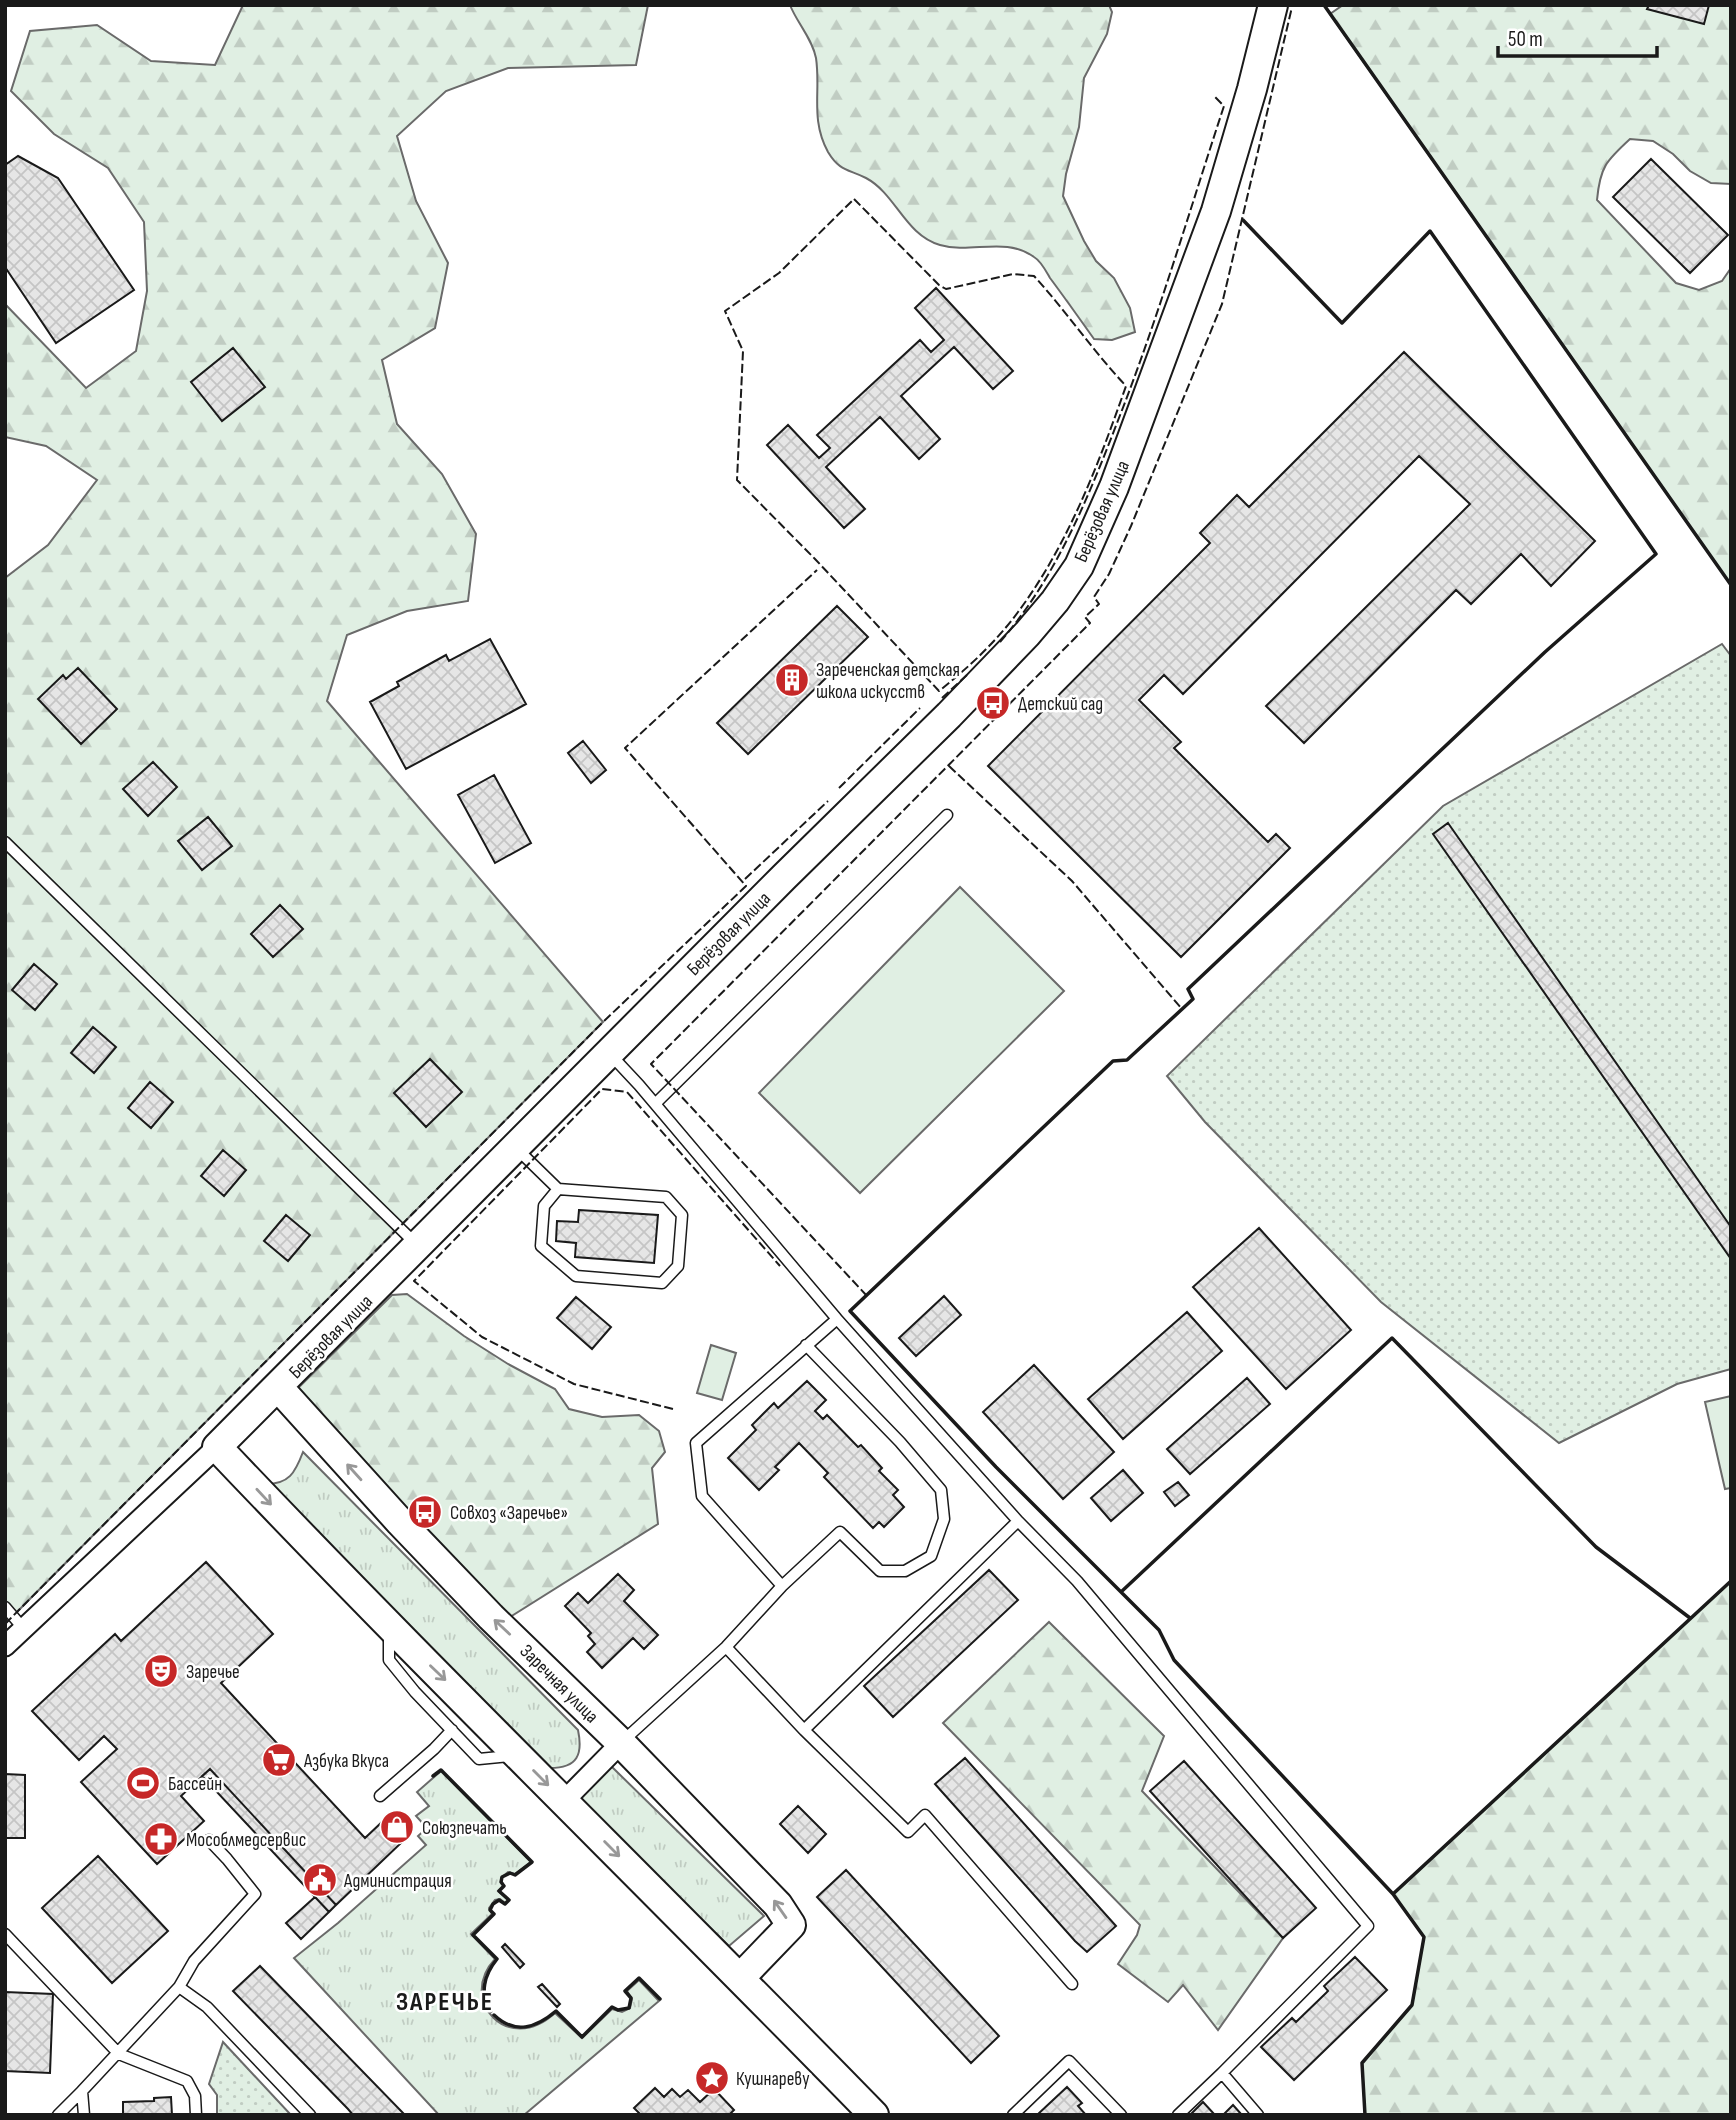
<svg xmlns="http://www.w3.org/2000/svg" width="1736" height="2120" font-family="'Sofia Sans Condensed',sans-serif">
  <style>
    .grass { fill: url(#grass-tufts); stroke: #6a6a6a; stroke-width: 2 }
    .forest { fill: url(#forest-firs); stroke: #6a6a6a; stroke-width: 2 }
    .park { fill: url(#park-dots); stroke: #6a6a6a; stroke-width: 2 }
    .pitch { fill: #e0efe3; stroke: #6a6a6a; stroke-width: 2 }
    .building { fill: url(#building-cross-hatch); stroke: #1a1a1a; stroke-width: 2 }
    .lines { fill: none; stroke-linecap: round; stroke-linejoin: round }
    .lane-casing { stroke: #1a1a1a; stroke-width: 13 }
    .street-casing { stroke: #1a1a1a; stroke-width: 23 }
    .secondary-casing { stroke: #1a1a1a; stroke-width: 32 }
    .lane { stroke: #fff; stroke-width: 10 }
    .street { stroke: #fff; stroke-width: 19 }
    .secondary { stroke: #fff; stroke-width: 28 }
    .fence { stroke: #1a1a1a; stroke-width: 2; stroke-dasharray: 9 3.5; stroke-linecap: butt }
    .wall { stroke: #1a1a1a; stroke-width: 3.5 }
    .oneway { stroke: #989898 }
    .labels { text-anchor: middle; stroke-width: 5; stroke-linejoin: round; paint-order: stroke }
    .street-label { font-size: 19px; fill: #1a1a1a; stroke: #fff }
    .poi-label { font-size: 19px; fill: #1a1a1a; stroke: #fff; text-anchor: start }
    .district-label { font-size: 26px; font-weight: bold; letter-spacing: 2px; fill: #1a1a1a; stroke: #fff }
  </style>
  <defs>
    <pattern id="grass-tufts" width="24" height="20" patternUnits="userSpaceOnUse" patternTransform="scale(1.75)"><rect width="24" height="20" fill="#e0efe3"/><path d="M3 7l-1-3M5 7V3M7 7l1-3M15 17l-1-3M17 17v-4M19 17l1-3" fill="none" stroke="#c0ccc2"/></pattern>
    <pattern id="forest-firs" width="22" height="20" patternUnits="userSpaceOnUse" patternTransform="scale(1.75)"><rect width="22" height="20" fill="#e0efe3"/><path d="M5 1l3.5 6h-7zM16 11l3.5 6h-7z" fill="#c0ccc2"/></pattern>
    <pattern id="park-dots" width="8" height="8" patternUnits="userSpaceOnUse" patternTransform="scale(1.75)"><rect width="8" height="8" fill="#e0efe3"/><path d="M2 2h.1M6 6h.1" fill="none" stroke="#c0ccc2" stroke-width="1.8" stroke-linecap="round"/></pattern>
    <pattern id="building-cross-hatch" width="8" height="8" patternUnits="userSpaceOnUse" patternTransform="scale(1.75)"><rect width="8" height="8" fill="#e6e6e6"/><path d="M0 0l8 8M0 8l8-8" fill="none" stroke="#c5c5c5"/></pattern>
  </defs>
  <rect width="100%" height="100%" fill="#fff"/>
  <path class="grass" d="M303,1452L578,1730C583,1754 578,1768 550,1768L266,1484C289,1484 295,1473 303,1452Z
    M610,1765L764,1916L729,1946L577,1800Z
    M441,1771L531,1862L515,1874L508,1872L501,1878L503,1886L498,1891L508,1900L505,1903L500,1899L495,1900L489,1908L492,1914L471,1934L495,1959C457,2000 508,2056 555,2013L582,2038L612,2009L622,2012L630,2008L632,1999L627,1991L639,1980L659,2001L524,2115H439L294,1958L338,1923L426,1845L418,1836L427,1828L416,1816L429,1806L417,1792Z"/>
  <path class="forest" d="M243,5H648L636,65L508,68L446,91L397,136L416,201L448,263L435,328L382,360L397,424L442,474L476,534L468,601L407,611L347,635L327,701L603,1022L5,1624V578L48,545L97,480L46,446L5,437V304L86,388L136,351L147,291L144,222L108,168L54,134L11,91L30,31L97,25L151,61L215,65Z
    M790,5H1109L1112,12L1107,34L1084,78L1079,127L1066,174L1063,196L1084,241L1096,261L1114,278L1130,308L1135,332L1112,340L1094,339C1079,318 1065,298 1050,278C1046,271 1041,261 1034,257C1005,236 972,254 940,245C905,235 896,194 866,178C849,169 840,172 828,152C810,119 821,91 816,58C812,38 797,23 790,5Z
    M1343,5H1731V184L1711,183L1690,171L1673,154L1653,141L1630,139C1606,161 1600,167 1597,200L1676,283L1699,290L1722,281L1731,268V585L1330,14Z
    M407,1294L464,1336L508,1364L555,1389L569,1409L602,1417L639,1415L659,1431L665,1452L652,1468L658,1524L510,1617L289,1397L392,1295Z
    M1731,1581V2115H1365L1362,2063L1412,2005L1424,1937L1393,1894Z
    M1049,1622L1164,1736L1142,1791L1283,1938L1218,2030L1183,1985L1168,2002L1118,1964L1137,1935L1140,1925L943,1723Z"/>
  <path class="park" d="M1722,644L1731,656V1369L1677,1384L1559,1443L1381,1302L1205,1122L1167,1076L1443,806Z
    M223,2042L291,2115H217V2095L209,2084Z"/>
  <path class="pitch" d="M960,887L1064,991L860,1193L759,1093Z
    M711,1345L736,1353L722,1400L697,1393Z
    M1731,1396V1488L1725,1489L1705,1402Z"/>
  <path class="building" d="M1649,5H1709L1704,24L1647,9Z
    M18,156L58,178L134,290L56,343L5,267V165Z
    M1651,159L1728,235L1690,273L1613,197Z
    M936,288L1013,371L993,389L954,347L901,396L940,439L919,459L880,417L826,467L865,509L844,528L767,445L788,425L819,458L830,448L817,435L920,340L931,352L944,340L915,308Z
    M233,348L265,387L222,421L191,382Z
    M1404,352L1595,541L1551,586L1521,554L1471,604L1456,590L1304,743L1266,706L1470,504L1419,456L1183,694L1164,675L1139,700L1181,742L1174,748L1268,842L1276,834L1290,848L1181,957L988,766L1210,543L1200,533L1237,495L1249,507Z
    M837,606L868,637L748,754L717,723Z
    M490,639L526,704L406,769L370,702L399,686L397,682L446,655L449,661Z
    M78,668L117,709L81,744L38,699L63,675L66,679Z
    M583,741L606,770L591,783L568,753Z
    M153,762L177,787L148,816L123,789Z
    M494,775L531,843L495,863L458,795Z
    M208,817L232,846L202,870L178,841Z
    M1448,823L1731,1227V1259L1433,834Z
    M280,905L303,929L273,957L251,934Z
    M34,964L57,984L35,1010L12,990Z
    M93,1027L116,1047L94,1073L71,1053Z
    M430,1059L462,1092L426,1127L394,1093Z
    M150,1082L173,1102L151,1128L128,1108Z
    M223,1150L246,1170L224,1196L201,1176Z
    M579,1210L658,1215L654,1263L575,1257L576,1243L556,1241L557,1221L578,1222Z
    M286,1215L310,1235L288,1261L264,1241Z
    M1259,1228L1351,1330L1286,1389L1193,1287Z
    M944,1296L961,1315L916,1356L899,1338Z
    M576,1297L611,1327L592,1349L557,1318Z
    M1187,1312L1222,1351L1123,1439L1088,1399Z
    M1034,1365L1114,1452L1063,1499L983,1412Z
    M1247,1378L1270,1404L1190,1474L1167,1449Z
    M807,1381L826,1400L815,1411L823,1419L827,1415L858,1447L861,1445L882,1468L879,1471L898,1490L893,1495L904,1507L884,1527L879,1522L873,1528L824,1477L828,1473L799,1443L775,1467L779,1470L759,1490L728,1458L756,1430L752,1425L774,1403L778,1408Z
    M1123,1470L1143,1493L1111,1521L1091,1498Z
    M1178,1482L1189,1495L1175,1506L1164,1492Z
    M206,1562L273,1634L221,1683L365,1838L382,1822L402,1842L336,1905L210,1769L181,1796L204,1821L157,1864L81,1782L117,1749L104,1736L79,1760L32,1711L115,1634L121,1641Z
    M989,1570L1018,1600L893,1717L864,1686Z
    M618,1574L634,1590L624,1601L658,1635L644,1649L633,1638L602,1668L587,1652L595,1644L588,1636L591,1633L565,1606L578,1593L588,1603Z
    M965,1758L1116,1926L1087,1952L1075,1941L935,1784Z
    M1184,1761L1316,1908L1283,1938L1150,1791Z
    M210,1769L336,1905L329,1912L202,1776Z
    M5,1774L25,1775V1838H5Z
    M798,1806L826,1834L808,1853L780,1824Z
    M394,1818L407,1831L400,1837L388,1824Z
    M98,1856L168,1931L112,1983L42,1908Z
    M846,1870L999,2036L971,2063L817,1897Z
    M315,1897L329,1912L301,1939L286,1923Z
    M505,1944L524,1964L520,1968L502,1947Z
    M1355,1957L1387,1990L1294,2080L1261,2047L1292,2018L1296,2022L1326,1993L1328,1991L1324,1986Z
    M260,1966L405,2115H353L348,2109L233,1991Z
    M542,1984L560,2004L557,2007L538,1987Z
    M5,1992L53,1994L50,2073L5,2071Z
    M1067,2087L1082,2103L1078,2106L1086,2115H1037Z
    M655,2088L664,2097L672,2089L680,2097L688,2090L700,2102L714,2089L734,2110L729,2115H641L634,2108Z
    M171,2097L172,2115H123V2102L154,2101V2098Z
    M1203,2102L1215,2115H1190Z
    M1233,2105L1242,2115H1223Z"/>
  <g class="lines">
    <g class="lane-casing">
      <path id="lane" d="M5,842L415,1243
        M610,1054L639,1085L837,1319L1018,1521L1077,1581L1368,1926L1222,2073L1258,2115
        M655,1104L947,815
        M516,1148L558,1189L666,1197L682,1215L678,1266L662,1283L576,1276L541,1246L544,1206L558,1189
        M806,1345L900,1442L941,1490L944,1519L931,1556L905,1571H880L840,1532L782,1586L702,1496L696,1443L837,1319
        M1018,1521L804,1730L908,1832L925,1815L1072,1984
        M5,1607L23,1628
        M389,1633V1660L415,1692L479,1759L510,1756
        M726,1647L804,1730
        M624,1740L726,1647L782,1586
        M380,1796L434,1749L452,1730
        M5,1934L119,2054L187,2081L195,2096L196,2115
        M179,1987L194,1961L255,1894L227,1859L209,1840
        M58,2115L82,2091
        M84,2115L82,2091L179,1987L207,2007L310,2115
        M1013,2115L1069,2061L1121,2115
        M1178,2115L1222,2073"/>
    </g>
    <g class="street-casing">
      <path id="street" d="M5,1646L217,1447
        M564,1801L621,1743"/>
    </g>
    <g class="secondary-casing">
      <path id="secondary" d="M278,1387L400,1522L491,1617L621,1743L778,1905L791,1925L740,1978
        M874,2115C656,1891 432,1674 217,1447L784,877L949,715L1027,634L1055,601L1079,566L1114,487L1216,211L1252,89L1273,5"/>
    </g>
    <use href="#lane" class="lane"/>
    <use href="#street" class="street"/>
    <use href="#secondary" class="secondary"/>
    <path class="fence" d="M854,199L939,285L946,289L1013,274L1034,276C1066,311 1093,351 1126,386C1099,463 1068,545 1018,612C996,642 968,668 939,691L815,559L737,480L743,351L725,311L779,273Z
      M1000,642C1055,579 1087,501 1117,423C1158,319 1189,212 1224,106L1213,95
      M942,698L968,674
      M949,766L1072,881L1182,1009
      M839,788L920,708
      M745,879L828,801
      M867,1296L651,1064L1090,623L1085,617L1099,604L1094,597L1109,574L1131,526L1222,304L1292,7
      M673,1409L574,1384L482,1337L414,1281L602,1089L627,1092L780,1266
      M5,1624L603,1022L746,886L625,748L817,570"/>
    <path class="wall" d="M1324,5L1731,585
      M1243,220L1342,323L1430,231L1656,554L1545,652L1188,989L1193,999L1127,1060L1113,1061L850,1311L996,1467L1159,1630L1174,1660L1393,1894L1424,1937L1412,2005L1362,2063L1365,2115
      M1121,1592L1392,1338L1596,1547L1690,1618
      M433,1776L441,1770L532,1862L515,1875L510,1873L502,1877L501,1882L504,1886L499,1891L509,1900L505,1904L499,1900L493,1904L490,1910L494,1914L473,1935L497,1959C484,1975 479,1994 491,2011
      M1393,1894L1731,1581
      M494,2015C515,2035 536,2028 556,2011L582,2037L612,2007L618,2010L629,2008L631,1998L625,1991L639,1978L660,1999"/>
  </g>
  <defs><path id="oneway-shaft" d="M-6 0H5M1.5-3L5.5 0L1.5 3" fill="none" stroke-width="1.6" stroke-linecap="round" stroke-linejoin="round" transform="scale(1.75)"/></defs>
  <g class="oneway">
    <use href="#oneway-shaft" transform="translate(354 1472) rotate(-132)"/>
    <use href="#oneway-shaft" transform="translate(264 1497) rotate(47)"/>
    <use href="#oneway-shaft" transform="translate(502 1627) rotate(-137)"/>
    <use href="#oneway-shaft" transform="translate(438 1673) rotate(44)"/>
    <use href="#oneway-shaft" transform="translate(541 1778) rotate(45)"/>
    <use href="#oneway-shaft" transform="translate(612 1849) rotate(45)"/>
    <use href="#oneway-shaft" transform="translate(780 1909) rotate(-125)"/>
  </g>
  <defs>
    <g id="building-disc" transform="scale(1.75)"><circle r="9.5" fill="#c62828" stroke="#fff"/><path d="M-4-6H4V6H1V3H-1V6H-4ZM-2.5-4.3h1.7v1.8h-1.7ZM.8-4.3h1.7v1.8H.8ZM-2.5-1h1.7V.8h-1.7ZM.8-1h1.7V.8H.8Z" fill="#fff"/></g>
    <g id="bus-disc" transform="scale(1.75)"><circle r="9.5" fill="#c62828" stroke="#fff"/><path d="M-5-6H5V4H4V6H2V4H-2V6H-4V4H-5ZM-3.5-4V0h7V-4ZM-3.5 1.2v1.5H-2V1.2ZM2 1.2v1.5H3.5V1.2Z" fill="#fff"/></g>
    <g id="theatre-disc" transform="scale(1.75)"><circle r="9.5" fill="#c62828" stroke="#fff"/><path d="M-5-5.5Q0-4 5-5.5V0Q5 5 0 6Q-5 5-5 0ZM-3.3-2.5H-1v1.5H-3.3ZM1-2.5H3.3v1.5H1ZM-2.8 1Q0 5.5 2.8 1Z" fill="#fff"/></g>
    <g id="supermarket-disc" transform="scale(1.75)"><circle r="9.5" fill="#c62828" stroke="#fff"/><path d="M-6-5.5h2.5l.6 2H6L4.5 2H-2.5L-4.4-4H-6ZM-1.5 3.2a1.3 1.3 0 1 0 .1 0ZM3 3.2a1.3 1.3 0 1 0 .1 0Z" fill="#fff"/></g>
    <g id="stadium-disc" transform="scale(1.75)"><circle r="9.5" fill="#c62828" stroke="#fff"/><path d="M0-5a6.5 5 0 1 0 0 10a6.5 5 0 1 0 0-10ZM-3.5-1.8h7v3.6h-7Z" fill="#fff"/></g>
    <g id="shop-disc" transform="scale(1.75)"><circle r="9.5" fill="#c62828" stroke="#fff"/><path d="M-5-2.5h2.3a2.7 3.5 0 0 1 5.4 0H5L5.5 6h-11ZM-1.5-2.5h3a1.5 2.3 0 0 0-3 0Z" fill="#fff"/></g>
    <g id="pharmacy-disc" transform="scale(1.75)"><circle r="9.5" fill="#c62828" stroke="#fff"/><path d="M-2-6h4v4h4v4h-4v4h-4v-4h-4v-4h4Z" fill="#fff"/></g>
    <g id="civic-disc" transform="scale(1.75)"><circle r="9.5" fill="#c62828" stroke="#fff"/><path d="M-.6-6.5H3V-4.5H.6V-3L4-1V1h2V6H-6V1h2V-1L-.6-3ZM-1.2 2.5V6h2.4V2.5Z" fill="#fff"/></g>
    <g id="sight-disc" transform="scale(1.75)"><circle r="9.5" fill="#c62828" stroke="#fff"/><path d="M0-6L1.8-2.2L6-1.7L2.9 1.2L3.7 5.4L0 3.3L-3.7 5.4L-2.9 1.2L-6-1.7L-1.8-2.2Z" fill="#fff"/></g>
  </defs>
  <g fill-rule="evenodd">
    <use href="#building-disc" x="792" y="680"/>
    <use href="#bus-disc" x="993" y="703"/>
    <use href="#bus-disc" x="425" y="1512"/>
    <use href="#theatre-disc" x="161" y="1671"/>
    <use href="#supermarket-disc" x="279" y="1760"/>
    <use href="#stadium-disc" x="143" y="1783"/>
    <use href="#shop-disc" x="397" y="1827"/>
    <use href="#pharmacy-disc" x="161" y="1839"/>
    <use href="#civic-disc" x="320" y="1880"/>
    <use href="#sight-disc" x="712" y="2078"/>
  </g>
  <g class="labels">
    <g class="street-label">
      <text transform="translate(1101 511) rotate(-66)" y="7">Берёзовая улица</text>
      <text transform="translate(728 933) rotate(-45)" y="7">Берёзовая улица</text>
      <text transform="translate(330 1336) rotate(-45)" y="7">Берёзовая улица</text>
      <text transform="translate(560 1683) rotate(45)" y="7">Заречная улица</text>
    </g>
    <g class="poi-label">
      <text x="816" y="676">Зареченская детская<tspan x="816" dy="22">школа искусств</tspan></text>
      <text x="1018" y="710">Детский сад</text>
      <text x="450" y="1519">Совхоз «Заречье»</text>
      <text x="186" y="1678">Заречье</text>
      <text x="304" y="1767">Азбука Вкуса</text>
      <text x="168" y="1790">Бассейн</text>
      <text x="422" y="1834">Союзпечать</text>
      <text x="186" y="1846">Мособлмедсервис</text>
      <text x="344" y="1887">Администрация</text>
      <text x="736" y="2085">Кушнареву</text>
    </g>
    <g class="district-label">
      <text x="445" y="2010">ЗАРЕЧЬЕ</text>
    </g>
  </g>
  <rect width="1736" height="2120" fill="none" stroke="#1a1a1a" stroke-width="14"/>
  <path d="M1498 46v10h159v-10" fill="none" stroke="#1a1a1a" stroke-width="3.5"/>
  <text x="1508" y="46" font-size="21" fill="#1a1a1a" stroke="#ffffff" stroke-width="5" paint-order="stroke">50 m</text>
</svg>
